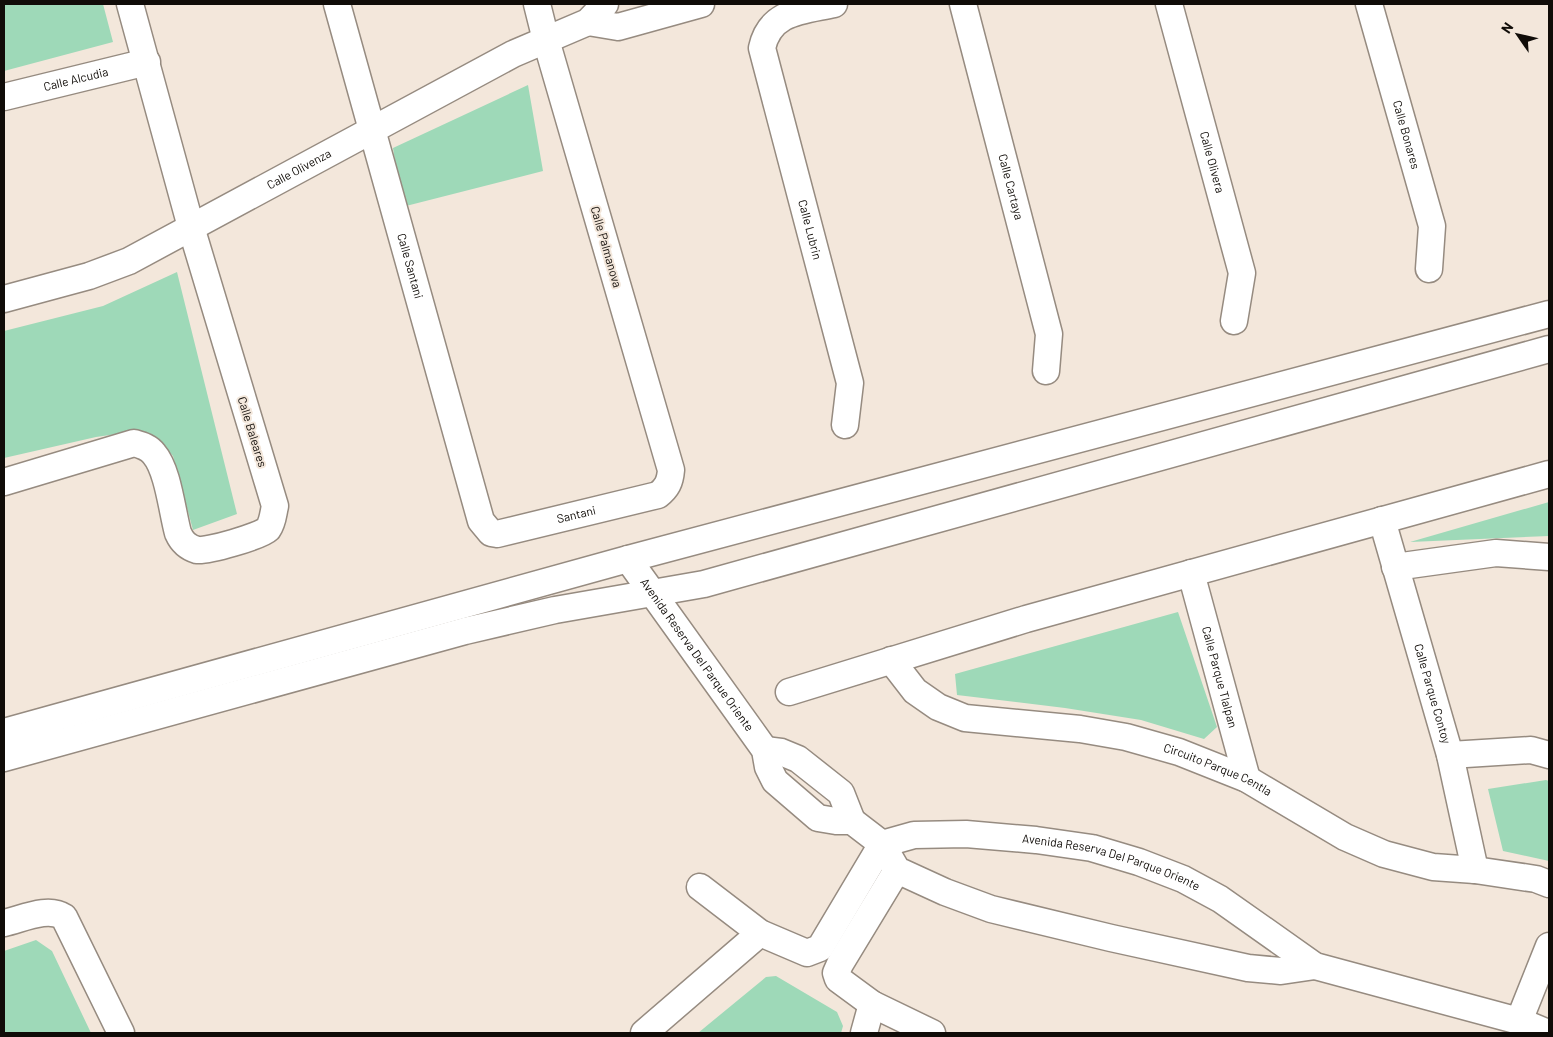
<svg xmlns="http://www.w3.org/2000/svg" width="1553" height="1037" font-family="Barlow,sans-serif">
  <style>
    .green { fill: #9ed9b8 }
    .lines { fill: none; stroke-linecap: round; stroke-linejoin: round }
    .minor-casing { stroke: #968b80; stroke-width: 29 }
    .minor { stroke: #fff; stroke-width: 26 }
    .labels { text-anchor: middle; stroke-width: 4; stroke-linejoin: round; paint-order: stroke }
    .street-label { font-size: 12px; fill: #100c08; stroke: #f3e7db }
  </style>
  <rect width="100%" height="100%" fill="#f3e7db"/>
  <path class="green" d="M4,4H103L113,42L4,71Z
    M528,85L543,171L402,207L393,148Z
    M177,272L237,514L193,530L173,456L160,442L138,431L96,437L4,458V331L103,306Z
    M1549,502V536L1410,542Z
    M1178,612L1217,727L1204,739L1141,720L1065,708L957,695L955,674Z
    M1546,780L1549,781V861L1503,851L1488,789Z
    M36,940L52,951L91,1033H4V951Z
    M776,976L837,1012L843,1026L841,1033H698L766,977Z"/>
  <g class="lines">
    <g class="minor-casing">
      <g id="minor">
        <path id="s1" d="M337,4L481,521L491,533L497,534L658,495C667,488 670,482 671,470L546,40L537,4"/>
        <path id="s2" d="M834,4C802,11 770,11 762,48L850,383L845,425"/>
        <path id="s3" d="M963,4L1049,334L1046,371"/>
        <path id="s4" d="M1169,4L1242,273L1234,321"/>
        <path id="s5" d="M1369,4L1432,226L1429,269"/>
        <path d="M588,22L618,27L701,4"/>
        <path id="s6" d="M4,97L147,62"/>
        <path id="s7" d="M4,299L89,276L129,261L513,54L588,22L605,4"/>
        <path d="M4,482L134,443C141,445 149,447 154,454C168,470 172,511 178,533C182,542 187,547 197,550C206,552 261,536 268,529C273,522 273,514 275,506L191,227L130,4"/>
        <path id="s8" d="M1382,520L1450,755L1475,870"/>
        <path id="s9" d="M628,559L765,750L768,767L775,781L818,818L836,821H852L882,844L897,870L945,892L991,909L1111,938L1248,968L1281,971L1315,966"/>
        <path d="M1395,567L1496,553L1549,557"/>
        <path id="s10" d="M1191,573L1247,779"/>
        <path id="s11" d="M891,660L915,691L938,707L965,718L1080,729L1126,737L1179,752L1247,779L1345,837L1384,854L1433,867L1475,870L1536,879L1549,884"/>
        <path d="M789,692L1026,619L1549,474"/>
        <path d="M4,732L628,559L1549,314"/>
        <path d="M765,750L781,752L798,759L841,793L852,821"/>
        <path d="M1450,755L1531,750L1549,755"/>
        <path d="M4,758L465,631L555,610L704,584L1549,349"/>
        <path id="s12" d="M882,844L914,835L966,834L1036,840L1092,848L1139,862L1183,879L1220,899L1315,966L1519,1021L1548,1033"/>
        <path d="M897,870L840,964L836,973L838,979L872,1004L932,1033"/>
        <path d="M700,887L760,933L807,953L820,948L882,844"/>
        <path d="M4,923C22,919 48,906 64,917L121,1033"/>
        <path d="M1519,1021L1549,946"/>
        <path d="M644,1033L760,933"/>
        <path d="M864,1033L872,1004"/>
      </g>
    </g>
    <use href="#minor" class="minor"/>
  </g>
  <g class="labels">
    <g class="street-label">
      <text dy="4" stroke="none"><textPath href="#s6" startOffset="74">Calle Alcudia</textPath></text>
      <text dy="4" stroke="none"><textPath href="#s5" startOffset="136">Calle Bonares</textPath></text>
      <text dy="4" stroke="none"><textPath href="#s4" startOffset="164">Calle Olivera</textPath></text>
      <text dy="4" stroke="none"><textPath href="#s7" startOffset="324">Calle Olivenza</textPath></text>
      <text dy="4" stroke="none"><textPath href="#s3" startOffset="189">Calle Cartaya</textPath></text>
      <text dy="4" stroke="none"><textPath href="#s2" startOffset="279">Calle Lubrin</textPath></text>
      <text transform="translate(606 247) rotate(74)" y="4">Calle Palmanova</text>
      <text dy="4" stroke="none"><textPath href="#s1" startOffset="272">Calle Santani</textPath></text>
      <text transform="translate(252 432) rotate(73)" y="4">Calle Baleares</text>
      <text dy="4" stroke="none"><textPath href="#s1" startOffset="640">Santani</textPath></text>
      <text dy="4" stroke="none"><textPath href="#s9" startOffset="118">Avenida Reserva Del Parque Oriente</textPath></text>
      <text dy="4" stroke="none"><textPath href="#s10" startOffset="108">Calle Parque Tlalpan</textPath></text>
      <text dy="4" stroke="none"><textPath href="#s8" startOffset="181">Calle Parque Contoy</textPath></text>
      <text dy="4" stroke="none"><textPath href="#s11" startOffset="356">Circuito Parque Centla</textPath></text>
      <text dy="4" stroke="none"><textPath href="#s12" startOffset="234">Avenida Reserva Del Parque Oriente</textPath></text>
    </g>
  </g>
  <rect width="1553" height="1037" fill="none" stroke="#100c08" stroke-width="10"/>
  <g transform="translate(1518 35) rotate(304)" stroke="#f3e7db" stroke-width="4" paint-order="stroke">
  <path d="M0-4L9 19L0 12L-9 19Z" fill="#100c08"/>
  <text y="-8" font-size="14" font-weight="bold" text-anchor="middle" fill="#100c08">N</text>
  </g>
</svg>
